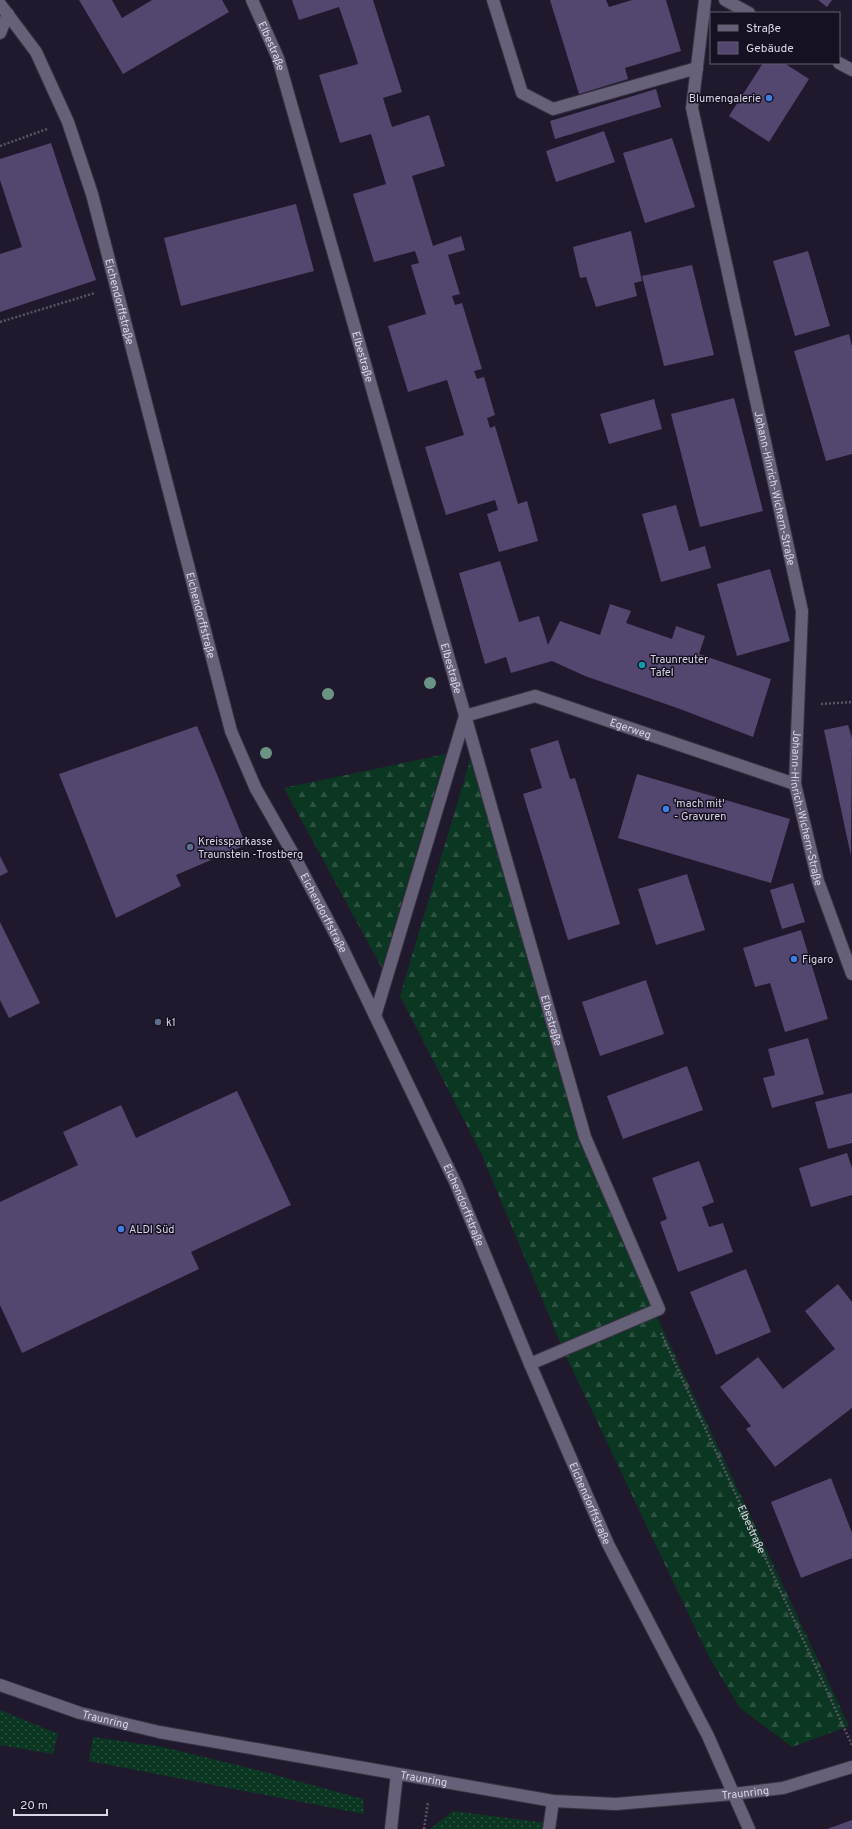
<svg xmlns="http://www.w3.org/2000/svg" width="852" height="1829" font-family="Overpass,sans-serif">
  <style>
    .grass { fill: url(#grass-dots) }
    .forest { fill: url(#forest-firs) }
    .building { fill: #53466f }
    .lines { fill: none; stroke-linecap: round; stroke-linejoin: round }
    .lane-casing { stroke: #383243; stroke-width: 14 }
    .street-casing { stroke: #383243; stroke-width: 14 }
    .secondary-casing { stroke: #383243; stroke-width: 14 }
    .path { stroke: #5a5466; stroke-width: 2.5; stroke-dasharray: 2 2; stroke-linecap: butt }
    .lane { stroke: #676079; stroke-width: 12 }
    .street { stroke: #676079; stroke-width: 12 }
    .secondary { stroke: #676079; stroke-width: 12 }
    .tree { fill: #6c9484 }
    .shop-dot { fill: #3f7fe0; stroke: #161023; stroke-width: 1.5 }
    .culture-dot { fill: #0f9aa8; stroke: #161023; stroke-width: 1.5 }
    .service-dot { fill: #5c6f8a; stroke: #161023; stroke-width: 1.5 }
    .labels { text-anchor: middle; stroke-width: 3; stroke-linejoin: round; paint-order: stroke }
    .street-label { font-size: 11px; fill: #dad6e5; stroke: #161023 }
    .poi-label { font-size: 11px; fill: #dad6e5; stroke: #161023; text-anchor: start }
  </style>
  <defs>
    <pattern id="grass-dots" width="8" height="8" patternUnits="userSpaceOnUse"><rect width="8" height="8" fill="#0b3621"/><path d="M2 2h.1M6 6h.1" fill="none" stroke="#2e5241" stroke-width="1.8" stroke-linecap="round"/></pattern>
    <pattern id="forest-firs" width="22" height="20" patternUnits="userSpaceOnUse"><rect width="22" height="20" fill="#0b3621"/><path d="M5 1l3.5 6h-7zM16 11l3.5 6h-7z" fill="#2e5241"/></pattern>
  </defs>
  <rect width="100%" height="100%" fill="#20192d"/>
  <path class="grass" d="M0,1710L58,1734L53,1754L0,1745Z
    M93,1737L163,1747L257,1770L363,1799L364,1814L89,1761Z
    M453,1811L547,1823V1829H430Z"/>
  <path class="forest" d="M446,754L382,968L284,788Z
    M471,757L581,1140L651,1306L561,1344L481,1153L400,996Z
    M657,1317L849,1726L792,1747L740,1708L709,1657L566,1356Z"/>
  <path class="building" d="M79,0H112L122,18L152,0H222L229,12L123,74Z
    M292,0H373L402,92L383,98L392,127L429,115L445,166L412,176L433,246L461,236L465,250L448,255L460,294L452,296L455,305L462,303L482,369L474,371L477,379L484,377L495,415L487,418L490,428L495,426L518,504L527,501L538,541L499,552L487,514L498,510L495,500L446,515L425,447L464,435L447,380L408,392L388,326L426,314L411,265L419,263L415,251L374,262L353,194L386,184L371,134L340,143L319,75L358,64L355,54L339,7L299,20Z
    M550,0H606L609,7L632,0H666L681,51L625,68L628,79L579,94Z
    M818,0H832L827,7Z
    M763,63H784L809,79L769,142L729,116Z
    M656,89L661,107L555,139L550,121Z
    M604,131L615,162L556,182L546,151Z
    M672,138L695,207L645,223L623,153Z
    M51,143L96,280L0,312V254L22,247L0,180V159Z
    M296,204L314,271L181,306L164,238Z
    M631,231L642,281L634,283L637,296L596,307L586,277L580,278L573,247Z
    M808,251L830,326L795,336L773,261Z
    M692,265L714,355L664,366L642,276Z
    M849,334L852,346V454L826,461L794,351Z
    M734,398L763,511L700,527L671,414Z
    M654,399L662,429L609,444L600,414Z
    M676,505L689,551L705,546L711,568L661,582L642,514Z
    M500,561L519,622L539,616L548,645L560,621L600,635L610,604L631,611L626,623L672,639L676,626L705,636L699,654L771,679L753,737L680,709L585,676L552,661L511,673L506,657L485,664L459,573Z
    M770,569L790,641L737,656L717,584Z
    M848,725L852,738L851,856L824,730Z
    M197,726L246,845L176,875L181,886L116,918L59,774Z
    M558,740L570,779L575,778L620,924L568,940L523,794L542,788L530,749Z
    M637,774L790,819L771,883L618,838Z
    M0,856L8,872L0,876Z
    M687,874L705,930L656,945L638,889Z
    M793,883L805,922L782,929L770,890Z
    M0,922L40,1003L9,1018L0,1000Z
    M801,930L828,1019L785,1032L770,983L755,987L743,948Z
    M646,980L664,1034L600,1056L582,1002Z
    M808,1038L824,1094L772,1108L763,1078L775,1075L768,1049Z
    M687,1066L703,1110L623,1139L607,1096Z
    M237,1091L291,1205L191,1252L199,1269L22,1353L0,1305V1202L78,1165L63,1132L121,1105L136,1138Z
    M852,1093V1143L828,1149L815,1102Z
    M847,1153L852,1168V1195L811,1207L799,1168Z
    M699,1161L714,1202L702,1207L709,1227L723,1223L733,1252L678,1272L660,1222L667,1219L652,1178Z
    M746,1269L771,1332L716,1355L690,1292Z
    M838,1284L852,1302V1408L775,1467L746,1429L751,1426L720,1387L758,1357L783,1389L835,1349L805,1311Z
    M831,1478L852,1533V1558L801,1578L771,1502Z
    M852,1820V1829H827Z"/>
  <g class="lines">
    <g class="lane-casing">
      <path id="lane" d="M493,0L522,93L553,109L697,68
        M549,1829L553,1801"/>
    </g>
    <g class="street-casing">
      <g id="street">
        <path id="s2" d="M252,0L278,58L585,1137L659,1309L530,1364"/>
        <path id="s3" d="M705,0L692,108L802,611L795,784L818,881L852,974"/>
        <path d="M725,0L749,13"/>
        <path id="s4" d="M0,4L36,52L68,122L92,194L231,731L256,789L292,852L340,943L456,1184L530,1364L608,1544L708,1736L749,1829"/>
        <path d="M0,33L8,14"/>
        <path d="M839,63L852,70"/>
        <path id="s5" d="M375,1016L465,716L535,696L795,784"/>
        <path d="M391,1829L397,1774"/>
      </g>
    </g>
    <g class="secondary-casing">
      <g id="secondary">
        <path id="s6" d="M0,1685L80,1713L159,1732L553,1801L616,1804L733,1794L783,1788L852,1767"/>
      </g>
    </g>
    <g class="path">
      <path d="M0,146L47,129"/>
      <path d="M0,322L95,293"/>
      <path d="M821,704L852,702"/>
      <path id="s1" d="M661,1333L852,1745"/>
      <path d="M424,1829L428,1802"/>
    </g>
    <use href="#lane" class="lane"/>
    <use href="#street" class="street"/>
    <use href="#secondary" class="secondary"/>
  </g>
  <g class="tree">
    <circle cx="430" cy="683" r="6"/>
    <circle cx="328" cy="694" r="6"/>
    <circle cx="266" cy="753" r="6"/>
  </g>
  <g class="shop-dot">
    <circle cx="769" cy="98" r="4"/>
    <circle cx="666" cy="809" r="4"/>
    <circle cx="794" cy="959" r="4"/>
    <circle cx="121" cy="1229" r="4"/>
  </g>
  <circle class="culture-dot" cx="642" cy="665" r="4"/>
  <g class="service-dot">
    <circle cx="190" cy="847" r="4"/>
    <circle cx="158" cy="1022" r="4"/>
  </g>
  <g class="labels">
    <g class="street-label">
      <text dy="4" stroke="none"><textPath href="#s2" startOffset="50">Elbestraße</textPath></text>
      <text dy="4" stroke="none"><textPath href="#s4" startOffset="324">Eichendorffstraße</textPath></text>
      <text dy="4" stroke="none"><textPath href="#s2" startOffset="374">Elbestraße</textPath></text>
      <text dy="4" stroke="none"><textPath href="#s3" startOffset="498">Johann-Hinrich-Wichern-Straße</textPath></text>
      <text dy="4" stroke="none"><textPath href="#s4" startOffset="648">Eichendorffstraße</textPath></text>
      <text dy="4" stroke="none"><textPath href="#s2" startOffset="698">Elbestraße</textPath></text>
      <text dy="4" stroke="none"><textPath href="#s5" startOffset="487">Egerweg</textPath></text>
      <text dy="4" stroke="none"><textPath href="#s3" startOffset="822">Johann-Hinrich-Wichern-Straße</textPath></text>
      <text dy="4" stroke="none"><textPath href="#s4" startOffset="972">Eichendorffstraße</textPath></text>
      <text dy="4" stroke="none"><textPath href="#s2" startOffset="1064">Elbestraße</textPath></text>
      <text dy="4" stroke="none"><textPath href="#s4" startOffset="1296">Eichendorffstraße</textPath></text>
      <text dy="4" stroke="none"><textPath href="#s4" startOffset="1620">Eichendorffstraße</textPath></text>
      <text dy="4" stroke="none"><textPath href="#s1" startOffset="216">Elbestraße</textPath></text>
      <text dy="4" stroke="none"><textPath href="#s6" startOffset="111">Traunring</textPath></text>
      <text dy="4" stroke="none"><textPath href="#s6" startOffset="435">Traunring</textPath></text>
      <text dy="4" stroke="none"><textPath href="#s6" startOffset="759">Traunring</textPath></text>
    </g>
    <g class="poi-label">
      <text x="761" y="102" text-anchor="end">Blumengalerie</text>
      <text x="650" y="663">Traunreuter<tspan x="650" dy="13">Tafel</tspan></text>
      <text x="674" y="807">'mach mit'<tspan x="674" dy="13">- Gravuren</tspan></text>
      <text x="198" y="845">Kreissparkasse<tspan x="198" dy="13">Traunstein -Trostberg</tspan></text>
      <text x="802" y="963">Figaro</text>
      <text x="166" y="1026">k1</text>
      <text x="129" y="1233">ALDI Süd</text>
    </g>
  </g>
  <rect x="710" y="12" width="130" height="52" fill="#161023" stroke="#645f71"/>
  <rect x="718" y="25" width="20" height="6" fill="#676079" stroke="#645f71"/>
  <text x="746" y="32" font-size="12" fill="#dad6e5">Straße</text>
  <rect x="718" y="42" width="20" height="12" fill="#53466f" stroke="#645f71"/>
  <text x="746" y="52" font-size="12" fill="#dad6e5">Gebäude</text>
  <path d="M14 1809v6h93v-6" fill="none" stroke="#dad6e5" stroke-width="2"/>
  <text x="20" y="1809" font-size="12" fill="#dad6e5" stroke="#161023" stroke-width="3" paint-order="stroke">20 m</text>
</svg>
